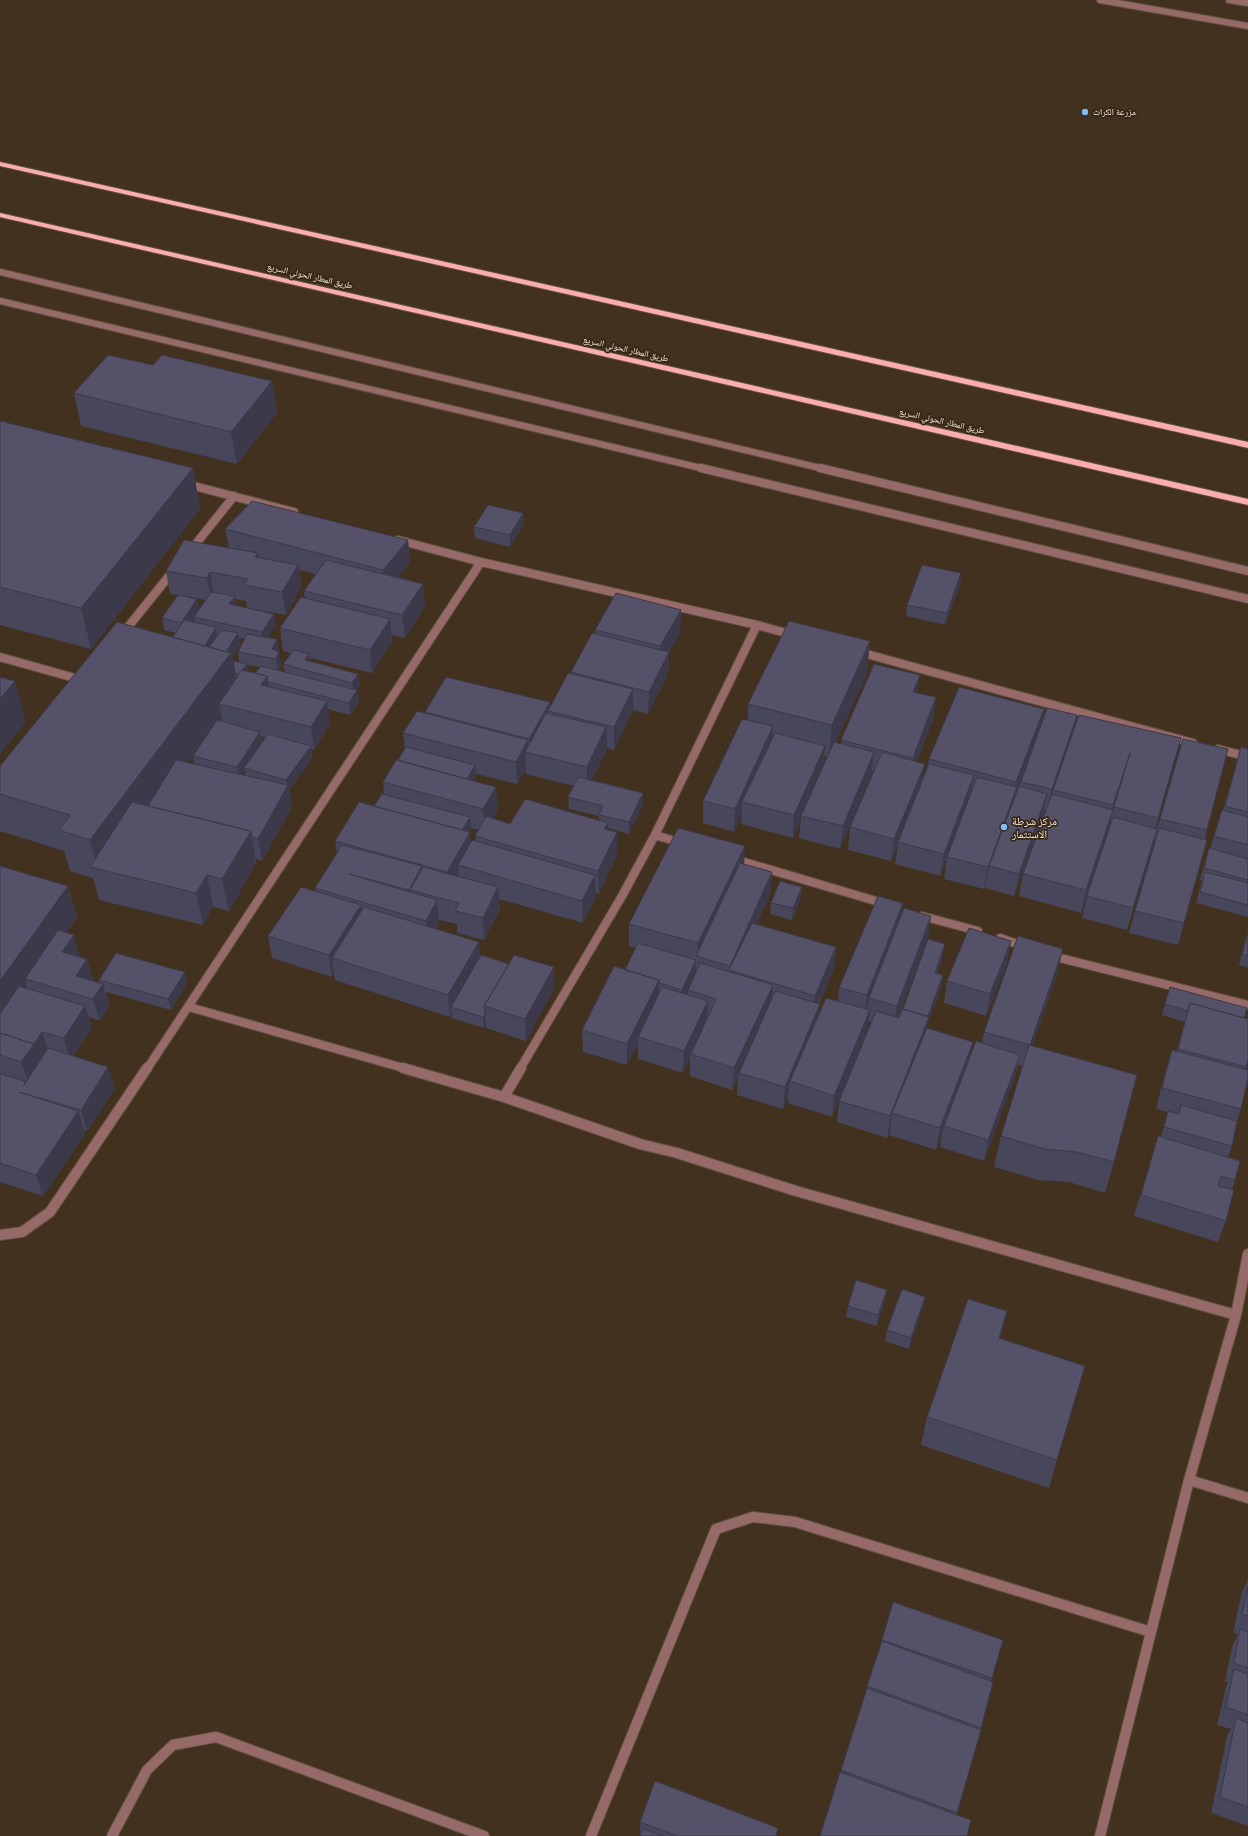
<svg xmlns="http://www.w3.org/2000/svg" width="1248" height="1836" font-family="Merriweather,'Noto Naskh Arabic',serif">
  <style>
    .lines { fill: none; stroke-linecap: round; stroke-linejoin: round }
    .minor-far1-casing { stroke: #5f4f3d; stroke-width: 10 }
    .minor-casing { stroke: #5f4f3d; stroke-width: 12 }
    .tertiary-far1-casing { stroke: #5f4f3d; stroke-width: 8 }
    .tertiary-casing { stroke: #5f4f3d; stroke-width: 10 }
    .trunk-casing { stroke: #5f4f3d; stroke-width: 2 }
    .minor-far1 { stroke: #956a68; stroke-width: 8 }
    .minor { stroke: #956a68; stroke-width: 10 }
    .tertiary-far1 { stroke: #956a68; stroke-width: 6 }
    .tertiary { stroke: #956a68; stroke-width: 8 }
    .trunk { fill: #faadab; fill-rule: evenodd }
    .wall { fill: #48465a; fill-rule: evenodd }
    .shaded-wall { fill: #3b394a }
    .building { fill: #545169; stroke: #3b394a }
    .poi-dot { fill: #81bcfa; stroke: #382714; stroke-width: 1.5 }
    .labels { text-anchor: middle; stroke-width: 3.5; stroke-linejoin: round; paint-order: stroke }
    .far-poi-label { font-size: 9px; fill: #f5eade; stroke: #382714; text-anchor: start }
    .far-street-label { font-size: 9px; fill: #f5eade; stroke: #382714 }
    .poi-label { font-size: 11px; fill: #f5eade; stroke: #382714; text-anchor: start }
  </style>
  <rect width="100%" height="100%" fill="#42311e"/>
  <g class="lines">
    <g class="minor-far1-casing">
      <path id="minor-far1" d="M186,484L294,512
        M398,540L481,562L757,625L793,635
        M191,550L234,496
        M124,632L173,571
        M859,652L1193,743
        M0,657L82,680
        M1218,749L1248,757
        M655,835L681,843
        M734,859L886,904
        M922,916L978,931
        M1000,938L1026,947
        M1052,956L1248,1005
        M189,1007L407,1069
        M147,1069L481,562
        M520,1069L622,896L655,835L757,625"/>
    </g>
    <g class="minor-casing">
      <path id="minor" d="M403,1068L504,1097L640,1144L677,1153L796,1191L1236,1315
        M504,1097L521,1068
        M0,1235L22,1232L50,1212L147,1068
        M1189,1480L1248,1498
        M112,1836L147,1770L173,1745L216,1737L484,1836
        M591,1836L716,1529L753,1517L795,1522L1151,1632
        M1100,1836L1189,1480L1236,1315L1248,1254"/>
    </g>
    <g class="tertiary-far1-casing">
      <path id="tertiary-far1" d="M1100,0L1248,26
        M1229,0L1248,3
        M0,272L824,469
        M0,301L705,469"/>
    </g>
    <g class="tertiary-casing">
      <path id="tertiary" d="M701,468L1248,599
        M820,468L1248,571"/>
    </g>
    <g class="trunk-casing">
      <path id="trunk" d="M0,162L1248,442V448L0,166Z
        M0,213L1248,499V505L0,217Z"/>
    </g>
    <use href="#minor-far1" class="minor-far1"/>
    <use href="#minor" class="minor"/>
    <use href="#tertiary-far1" class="tertiary-far1"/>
    <use href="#tertiary" class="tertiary"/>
    <use href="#trunk" class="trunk"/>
  </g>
  <path class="wall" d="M153,365L272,381L277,413L237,464L81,426L74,393Z
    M0,421L193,468L200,509L91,649L0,625Z
    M523,513L524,524L510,547L475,538L474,527Z
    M225,529L408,540L410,563L398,577L423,584L425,606L405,638L392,635V641L372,673L310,658V661L358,674L360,685L357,690L359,702L350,715L328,709L330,724L314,750L311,749L312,758L289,790L292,807L262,861L256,859V863L229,911L213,907L203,925L99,900L93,878L70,871L64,851L0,831V766L173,637L176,633L164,630L162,618L178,595L170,594L166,571L229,548ZM299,570L316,574L304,591L305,598L280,628L283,651L291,653L283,664L285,672L278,670L281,664L279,652H278L279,650L268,637L276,625L274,614L236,606L235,599L246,601L247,608L286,615L301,587ZM186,596L206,600L199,609ZM194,618L195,623L192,622ZM239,638L244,639L238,652L239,663L233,661L232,657L240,645ZM247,665L260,667L255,673L248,671ZM222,717V722L219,721ZM261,736L266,738L262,743ZM193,756L194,764L188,762ZM245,770L246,775L242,774Z
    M961,573L960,585L945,625L906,616L907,605Z
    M681,610L680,632L669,653L668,674L648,714L633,710L614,750L607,748V749L592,780L643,793V804L629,834L608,828V830L617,855L599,894L596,893V897L583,923L499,899L500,910L484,940L457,933V924L439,920V922L436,929L480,957L554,989L526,1041L486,1028V1025L484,1028L452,1018V1014L450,1017L335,980L334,974L332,977L272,958L268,936L315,891V888L337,853L335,841L374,806L384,794L383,782L398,760L405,749L403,733L425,713V712L550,707L595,634V630ZM526,769V774L574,786L568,797L569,809L599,816V821L510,824L492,818L498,810L474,781L476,777V774L517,784ZM471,828L479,830L475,836L476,841L470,844L469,832Z
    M867,673L836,742L841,744V740L917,693L936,697L933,720L917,761L923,781L927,769L929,759L1044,709L1041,725L1077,715L1075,728L1181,738L1156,828L1157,829L1160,819L1207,830L1205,839L1207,840L1178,945L1129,933L1135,911L1156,841H1154L1127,930L1082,918L1087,896L1108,832L1081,913L1019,896L1023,874L1045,811H1044L1043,816L1014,896L985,888L986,882L984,889L944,879L947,857L940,876L895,864L898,845L891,861L848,850L850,827L874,771H872L871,775L840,849L799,838L801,819L793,838L741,824L742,815L734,832L703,823V801L748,720V704ZM824,756L827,757L823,767Z
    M1241,747L1248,749V917L1196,903L1202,880H1200L1209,848L1210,849L1222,810H1223Z
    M744,864L772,872L770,895L757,924L836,947L834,969L819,1004V1014L838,1001L839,988L901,915L928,938L898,1018H899L903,1009L943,955L937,974L943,975L941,987L928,1022L927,1028L973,1042L971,1053L982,1043L984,1032L1058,971L1032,1046L1114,1162L1105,1193L1069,1182L1038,1180L994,1167L1001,1136L1023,1066L1018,1065L1015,1076L984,1161L940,1147L942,1134L936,1150L889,1135L890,1130L887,1138L837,1122L839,1101L872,1022L868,1021L867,1032L832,1117L788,1103V1097L783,1109L737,1095L738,1077L732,1090L690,1076V1057L683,1073L638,1059V1044L627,1065L583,1052L582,1030L625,970L636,948L629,946V924ZM696,965V973L688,990L687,994H685L695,971Z
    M0,866L68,886L77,918L66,933L80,957L87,959L94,981L99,982V980L187,983L171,1010L106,992L109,1006L100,1021L89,1017L92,1028L73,1056L115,1088L87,1131L84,1130L85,1133L43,1196L0,1182Z
    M801,898L792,920L770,914L771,903Z
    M1248,930V968L1239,965Z
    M1007,963L986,1016L944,1003L947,981Z
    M1170,987L1244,1018L1248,1060L1245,1070L1241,1109L1237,1121L1232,1146L1228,1157L1209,1152L1235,1180L1232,1190L1226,1221L1218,1242L1134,1216L1158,1136L1161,1137L1168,1112L1156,1109L1165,1072L1172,1050L1177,1051L1185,1022L1162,1015Z
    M925,1297L923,1307L909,1349L885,1341L887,1330Z
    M885,1300L877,1326L846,1317L848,1306Z
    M1007,1311L1000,1339L1057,1460L1049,1488L921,1445L927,1417Z
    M1248,1579V1826L1211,1813L1227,1736L1231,1729L1217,1725L1226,1687L1228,1682L1225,1681L1232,1647L1238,1634L1233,1632L1242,1592Z
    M882,1640H1003L991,1681L993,1682L981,1729V1730L957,1815L841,1773L881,1645Z
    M640,1822L777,1836H640Z"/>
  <path class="shaded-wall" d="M272,381L277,413L237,464L231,432Z
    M193,468L200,509L91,649L81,608Z
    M523,513L524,524L510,547V535Z
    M408,540L410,563L385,592L383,570Z
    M258,553L261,575L255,557Z
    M298,565L301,587L286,615L282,592Z
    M210,572L214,595L211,601L207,578Z
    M961,573L960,585L945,625L947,613Z
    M423,584L425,606L405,638L402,615Z
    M235,596L237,608L229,604Z
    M197,599L200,610L194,617V618L183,634L181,623Z
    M681,610L680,632L669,653L668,674L648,714L649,692L660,669V646Z
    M274,614L276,625L264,644L262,632Z
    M390,619L392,641L372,673L370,650Z
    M216,627L218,639L197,658Z
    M238,633L240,645L232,657L239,694L219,704L222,717L151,813L98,869L90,840Z
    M277,639L279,650L275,658L272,649Z
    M870,641L867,673L829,758L832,725Z
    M279,652L281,664L278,670L276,659Z
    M309,654L311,666L305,660Z
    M247,664L249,676L240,674Z
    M358,674L360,685L354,694L352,683Z
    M920,675L917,697L913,692Z
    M267,676L270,698L261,685Z
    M15,681L26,722L0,754V699Z
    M633,689V711L614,750V727Z
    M357,690L359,702L350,715L349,703Z
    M936,697L933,720L910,780L913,758Z
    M327,701L330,724L314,750L311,727Z
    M550,702V712L548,711V729L530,753L529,739Z
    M1044,709L1040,732L989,866L986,882L984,889L988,867L1013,797L1016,782Z
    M1077,715L1073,738L1053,790L1050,802L1047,812L1052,789Z
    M773,726L772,749L742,802V815L734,832L735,809Z
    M606,727L607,749L587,790V767Z
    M260,732L262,743L244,768L245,770L239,778L237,767Z
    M1181,738L1175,761L1152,840L1158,818Z
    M528,740L529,753L525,752L526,769L517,784L516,762Z
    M311,746L312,758L289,790L292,807L262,861L258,839L287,786L286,780Z
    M825,746L823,768L801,816V819L793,838L794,815Z
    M874,752L871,775L840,849L843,826Z
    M1130,753L1124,776L1110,819L1113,810L1108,832L1081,913L1086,890L1107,827L1113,805Z
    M925,764L922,786L898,842V845L891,861L894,839Z
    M475,765L476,777L464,797L463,786Z
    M974,775L970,797L940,876L944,854Z
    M496,787L498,810L485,832L483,809Z
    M643,793V804L629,834V822Z
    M1047,794L1043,816L1014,896L1019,874Z
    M470,817L471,828L460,848L459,836Z
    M608,823V845L604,829Z
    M1157,829L1152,851L1127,930L1133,908Z
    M251,831L256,863L229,911L222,879Z
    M470,832L471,854L458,865L459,876L449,894L447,872Z
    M617,832V855L599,894L598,871Z
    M745,846L744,869L698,956V943Z
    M422,866L424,889L410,890L412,910L411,912L409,890Z
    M772,872L770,895L736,972L730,971V966Z
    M207,875L213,907L203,925L196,893Z
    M595,875L596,897L583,923L582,901Z
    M68,886L77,918L32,981L25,979L27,988L0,1027V981Z
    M498,887L500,910L484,940L483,918Z
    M802,887L801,898L792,920L793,908Z
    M437,900L439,922L428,943L426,921Z
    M903,903L900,925L869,998L867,1008L864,1017L867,995Z
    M361,905L364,927L332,958L334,974L332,977L329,955Z
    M931,916L928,938L894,1028L897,1006Z
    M74,935L80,957L62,952Z
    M1011,941L1007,963L986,1016L990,994Z
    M479,942L481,964L451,1007L452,1014L450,1017L448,995Z
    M945,944L943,955L933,984L935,973Z
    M836,947L834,969L812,1018L815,996Z
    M1063,949L1058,971L1025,1067L1030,1045Z
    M87,959L94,981L76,976Z
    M696,960L695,971L681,1001L682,990Z
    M554,967V989L526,1041L525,1019Z
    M185,972L187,983L171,1010L168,999Z
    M943,975L941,987L928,1022L926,1039L892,1113L890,1130L887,1138L890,1116L925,1025Z
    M659,980L658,1002L638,1037V1044L627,1065V1044Z
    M103,984L109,1006L100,1021L93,999Z
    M773,985L771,1007L739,1073L738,1077L732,1090L734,1068Z
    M708,1001L707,1022L691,1054L690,1057L683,1073L684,1051Z
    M820,1004L818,1026L790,1081L788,1097L783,1109L785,1087Z
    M85,1006L92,1028L70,1060L64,1038Z
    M870,1010L867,1032L832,1117L834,1096Z
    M485,1014L486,1025L484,1028L483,1017Z
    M42,1032L49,1054L32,1093L21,1062Z
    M973,1042L969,1064L944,1126L942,1134L936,1150L940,1128Z
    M1020,1055L1015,1076L984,1161L988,1140Z
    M108,1067L115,1088L87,1131L81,1110Z
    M78,1111L85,1133L43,1196L36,1175Z
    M887,1290L885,1300L877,1326L878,1315Z
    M925,1297L923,1307L909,1349L911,1338Z
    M1007,1311L1000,1340L999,1338Z"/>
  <path class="building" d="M108,355L153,365L162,355L272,381L231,432L74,393Z
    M0,421L193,468L81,608L0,587Z
    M252,501L408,540L383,570L225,529Z
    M488,505L523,513L510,535L474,527Z
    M184,540L258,553L255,557L298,565L282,592L244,585L248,579L210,572L207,578L166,571Z
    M326,560L423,584L402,615L304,591Z
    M922,565L961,573L947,613L907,605Z
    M211,592L235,596L229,604L274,614L262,632L194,617Z
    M616,593L681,610L660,646L595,630Z
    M178,595L197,599L181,623L162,618Z
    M301,597L390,619L370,650L280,628Z
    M184,620L216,627L205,646L173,637Z
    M789,621L870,641L832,725L748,704Z
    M117,622L231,653L90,840L59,830L70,815L0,794V766Z
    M222,630L238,633L226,652L209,647Z
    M592,633L669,652L649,692L571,672Z
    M247,634L277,639L272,649L279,652L276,659L238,652Z
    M294,650L309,654L305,660L358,674L352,683L283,664Z
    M233,661L247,664L239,674L235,673Z
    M874,664L920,675L913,692L936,697L913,758L841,740Z
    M261,666L357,690L349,703L268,682L267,676L255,673Z
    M242,670L267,676L261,685L327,701L311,727L219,704Z
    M568,673L633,689L614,727L548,711Z
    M0,677L15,681L0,699Z
    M446,677L550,702L529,739L425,712Z
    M959,687L1044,709L1016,782L929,759Z
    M1047,708L1077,715L1052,789L1021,782Z
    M417,711L528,740L516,762L403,733Z
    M546,713L606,727L587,767L525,752Z
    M1079,715L1181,738L1158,818L1114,807L1130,753L1113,805L1053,790Z
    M742,719L773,726L735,809L703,801Z
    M217,720L260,732L237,767L193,756Z
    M775,733L825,746L794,815L742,802Z
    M268,734L311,746L286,780L244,768Z
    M1183,739L1228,749L1207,830L1160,819Z
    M834,742L874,752L843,826L801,816Z
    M406,747L475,765L467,779L398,760Z
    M1241,747L1248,749V812L1225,806Z
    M882,752L925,764L894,839L850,827Z
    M176,760L288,785L258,839L252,837L251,831L148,806Z
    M396,760L496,787L483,809L383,782Z
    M929,764L974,775L944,854L898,842Z
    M578,777L643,793L629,822L599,815L603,806L568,797Z
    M977,777L1017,787L988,867L947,857Z
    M1019,786L1047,794L1019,874L989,866Z
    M382,794L470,817L462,830L374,806Z
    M1052,794L1113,810L1086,890L1023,874Z
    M525,799L608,823L604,829L617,832L598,871L475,836L486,816L510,824Z
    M132,802L251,831L222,879L207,875L196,893L90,867Z
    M359,802L470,832L447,872L335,841Z
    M1222,810L1248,817V845L1214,836Z
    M1113,817L1157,829L1133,908L1087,896Z
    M678,828L745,846L698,943L629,924Z
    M1159,828L1207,840L1184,923L1135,911Z
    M472,840L595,875L582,901L458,865Z
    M342,845L422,866L409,890L349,874L437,900L426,921L315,888Z
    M1209,848L1248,859V880L1204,868Z
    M740,863L772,872L730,966L696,956Z
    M0,866L68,886L0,981Z
    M423,867L498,887L483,918L455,911L459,903L410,890Z
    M1205,872L1248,883V905L1200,892Z
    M780,881L802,887L793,908L771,903Z
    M301,887L361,905L329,955L268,936Z
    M878,896L903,903L867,995L839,988Z
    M364,907L479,942L448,995L332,958Z
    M904,908L931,916L897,1006L869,998Z
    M752,923L836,947L815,996L729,970Z
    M969,928L1011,941L990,994L947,981Z
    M58,930L74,935L62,952L87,959L76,976L103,984L93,999L25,979Z
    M1248,932V956L1242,954Z
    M1018,936L1063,949L1030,1045L984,1032Z
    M928,939L945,944L935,973L943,975L928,1016L903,1009Z
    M638,943L696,960L682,990L659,983V980L625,970Z
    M116,953L185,972L168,999L99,980Z
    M481,955L509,964L484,1006L485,1014L483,1017L451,1007Z
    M514,955L554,967L525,1019L484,1006Z
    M700,963L773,985L734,1068L691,1054L716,999L688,990Z
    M614,966L659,980L627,1044L582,1030Z
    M19,986L85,1006L64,1038L42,1032L34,1044L0,1033V1014Z
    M662,987L708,1001L684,1051L638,1037Z
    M1170,987L1247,1008L1244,1018L1190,1003L1188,1011L1165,1004Z
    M775,991L820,1004L785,1087L739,1073Z
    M826,998L870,1010L834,1096L790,1081Z
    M1190,1003L1248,1019V1060L1246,1067L1178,1049Z
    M902,1009L929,1017L890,1116L839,1101L876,1011L899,1018Z
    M927,1028L973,1042L940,1128L892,1113Z
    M0,1033L34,1044L21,1062L0,1055Z
    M976,1041L1020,1055L988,1140L944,1126Z
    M1029,1045L1137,1075L1114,1162L1077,1152L1045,1149L1001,1136Z
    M48,1048L108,1067L81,1110L19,1092L78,1111L36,1175L0,1163V1075L1,1074L25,1081L24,1085Z
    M1172,1050L1248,1070V1078L1241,1109L1162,1088Z
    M1181,1105L1237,1121L1232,1146L1164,1127L1168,1111L1179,1114Z
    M1158,1136L1240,1161L1235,1180L1221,1176L1218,1186L1234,1190L1226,1221L1141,1195Z
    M856,1280L887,1290L878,1315L848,1306Z
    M902,1289L925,1297L911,1338L887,1330Z
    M968,1299L1007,1311L999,1338L1085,1366L1057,1460L927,1417Z
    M1248,1586V1616L1242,1614Z
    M893,1602L1003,1640L992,1678L882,1640Z
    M1240,1629L1248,1632V1668L1234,1663Z
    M882,1641L993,1682L981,1728L867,1686Z
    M1234,1669L1248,1674V1715L1226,1707Z
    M867,1688L981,1730L957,1813L841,1770Z
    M1236,1718L1248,1723V1807L1220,1797Z
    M840,1772L971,1820L967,1836H820Z
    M655,1781L778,1828L776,1836H677L640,1822Z
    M643,1829L663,1836H640Z"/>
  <g class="poi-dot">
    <circle cx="1085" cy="112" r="4"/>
    <circle cx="1004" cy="827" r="4"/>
  </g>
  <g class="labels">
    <g class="far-poi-label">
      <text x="1093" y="115">مزرعة الكراث</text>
    </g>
    <g class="far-street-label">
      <text transform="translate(310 276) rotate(13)" y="3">طريق المطار الحولي السريع</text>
      <text transform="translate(626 349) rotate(13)" y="3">طريق المطار الحولي السريع</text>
      <text transform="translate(942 421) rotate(13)" y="3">طريق المطار الحولي السريع</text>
    </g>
    <g class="poi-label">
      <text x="1012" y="825">مركز شرطة<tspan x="1012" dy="13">الاستثمار</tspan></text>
    </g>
  </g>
</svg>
